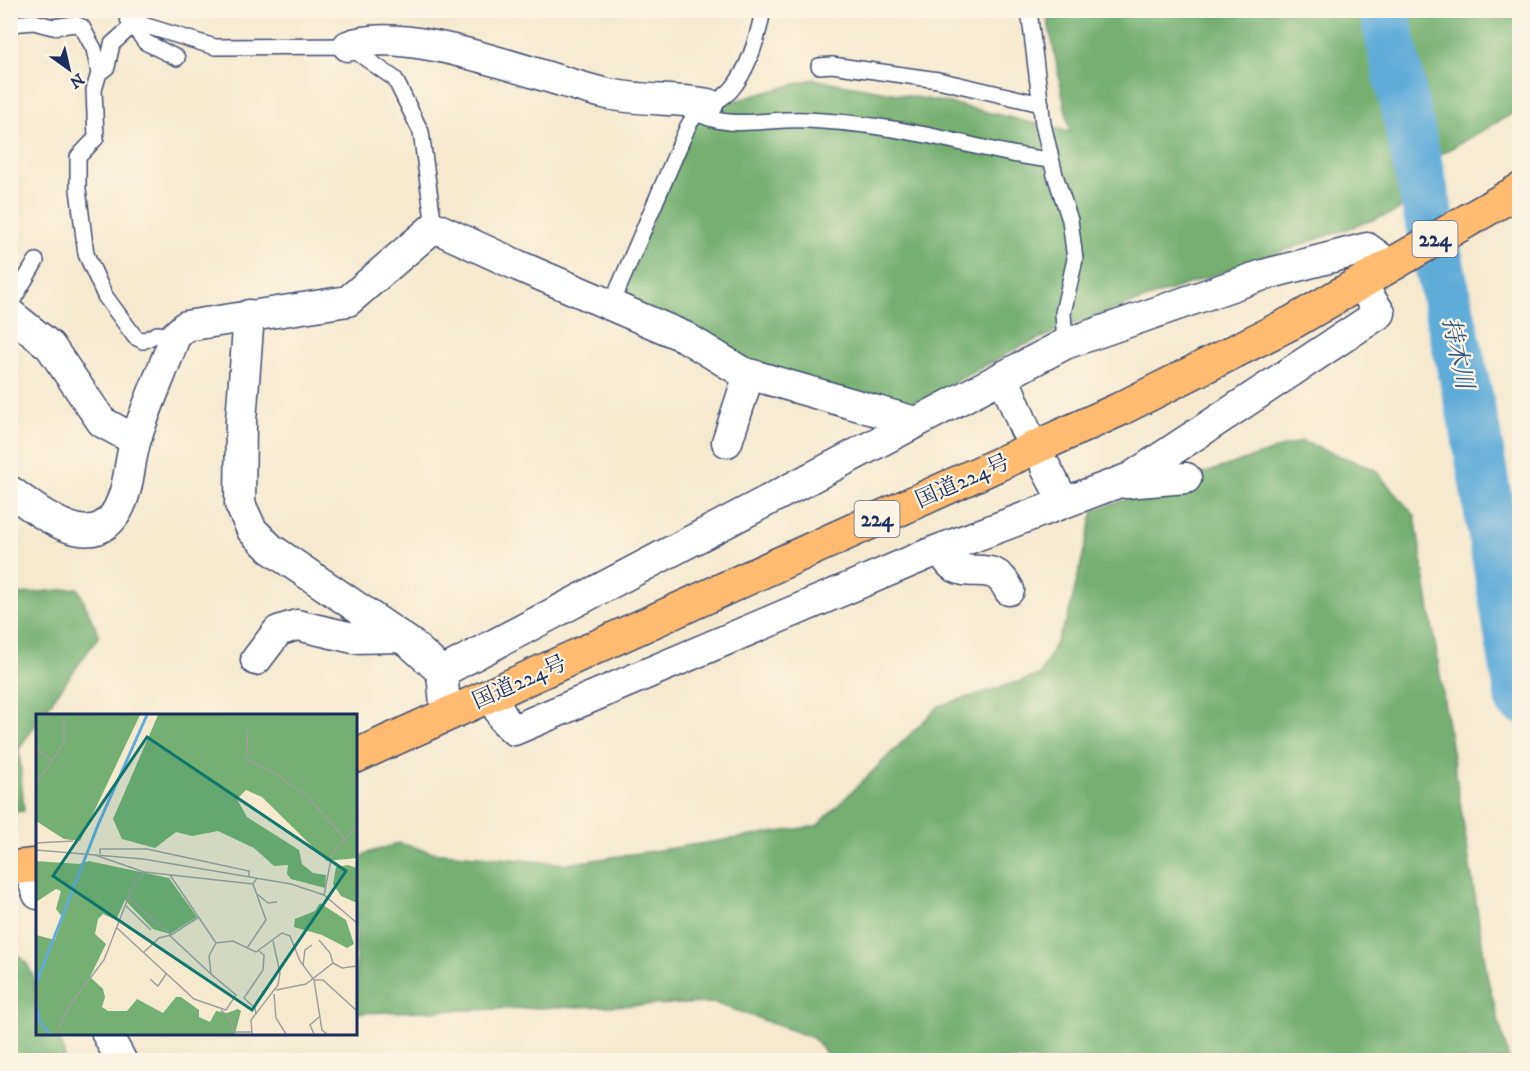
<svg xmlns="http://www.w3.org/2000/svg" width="1530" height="1071" font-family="'IM FELL DW Pica','Noto Serif JP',serif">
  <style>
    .forest { fill: #74b071; stroke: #487068; stroke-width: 1.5 }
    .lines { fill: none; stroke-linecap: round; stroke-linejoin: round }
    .river { stroke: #60acd9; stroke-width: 50 }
    .service-casing { stroke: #3c4b6f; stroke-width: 18 }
    .minor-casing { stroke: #3c4b6f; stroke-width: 33 }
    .trunk-casing { stroke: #3c4b6f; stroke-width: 36 }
    .service { stroke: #fff; stroke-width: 15 }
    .minor { stroke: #fff; stroke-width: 30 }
    .trunk { stroke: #febb71; stroke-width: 33 }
    .labels { text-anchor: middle; stroke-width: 4.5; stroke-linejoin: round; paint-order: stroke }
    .shield { fill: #fcf5e5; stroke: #5e6a86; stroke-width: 1.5 }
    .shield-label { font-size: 21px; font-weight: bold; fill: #1b2f5e }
    .street-label { font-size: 22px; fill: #1b2f5e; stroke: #fcf5e5 }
    .water-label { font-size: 24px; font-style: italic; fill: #305483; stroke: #fcf5e5 }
    .inset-river { fill: none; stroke: #60acd9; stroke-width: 3 }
    .inset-road { fill: none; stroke: #9e9fa2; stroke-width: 1.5 }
    .view { fill: #0f766e; fill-opacity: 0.15; stroke: #0f766e; stroke-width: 3 }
    .inset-edge { fill: none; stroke: #1b2f5e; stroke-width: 3 }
  </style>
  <rect width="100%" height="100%" fill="#fcf5e5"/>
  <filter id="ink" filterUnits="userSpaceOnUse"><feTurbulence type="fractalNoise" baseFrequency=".0167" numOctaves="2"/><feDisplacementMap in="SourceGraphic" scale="12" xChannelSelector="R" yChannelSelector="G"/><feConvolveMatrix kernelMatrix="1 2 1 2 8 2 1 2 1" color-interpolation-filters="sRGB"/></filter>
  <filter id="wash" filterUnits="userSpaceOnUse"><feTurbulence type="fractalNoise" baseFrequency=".008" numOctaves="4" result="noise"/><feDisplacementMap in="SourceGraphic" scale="24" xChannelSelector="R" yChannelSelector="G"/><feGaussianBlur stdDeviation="1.35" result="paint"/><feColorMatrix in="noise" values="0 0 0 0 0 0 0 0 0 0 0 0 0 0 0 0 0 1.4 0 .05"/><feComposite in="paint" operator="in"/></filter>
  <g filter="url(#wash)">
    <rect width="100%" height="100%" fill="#f5e9d0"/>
    <path class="forest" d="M1046,11H1519V110L1439,155L1398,211L1079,322L1020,347L912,405L738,365L621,298L694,122L706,109L813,79L949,103L1070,132Z
      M1301,441L1374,469L1415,516L1488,980L1509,1060H832L813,1038L715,1003L356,1013V866L365,854L399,843L431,852L567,864L817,826L939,706L1040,675L1068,617L1094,510Z
      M78,588L99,636L42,715L38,716L37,722L19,749L24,811L11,812V595Z
      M10,947C42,971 38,997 38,1034H58L65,1056L61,1060H11Z"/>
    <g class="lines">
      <path class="river" d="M1384,10L1476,434L1520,699"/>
    </g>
  </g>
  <g filter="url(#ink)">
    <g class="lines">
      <g class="service-casing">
        <path id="service" d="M134,10L140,24L215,47L348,46L395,79L421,132L434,227
          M1029,10L1043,124L1055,175L1070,220L1075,259L1063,313L1065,344
          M128,19L145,42L177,58
          M10,24L34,22L53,27L75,24L82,27L94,49L99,73L94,90L96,138L78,157V189L86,254L105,296L135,337L143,341L157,334L175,336
          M819,66L832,65L938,80L1041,104
          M99,73L107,67L112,44L132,26
          M696,112C730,132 770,117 808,120C847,122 887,127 926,135C968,143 1008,156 1051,160
          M612,303L688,126C702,102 716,106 731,90C749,69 758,37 763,10
          M10,305L36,261"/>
      </g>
      <g class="minor-casing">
        <path id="minor" d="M348,46C408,22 544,80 608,94C641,101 675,98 708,104
          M10,314L50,346L102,422L135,440
          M249,315L241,421L240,504L252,530L271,549L411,644L442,672
          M1003,376L1025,429
          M727,442L749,374
          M1046,468L1064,502
          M1126,483L1186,478
          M10,491C51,521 106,564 126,488C130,472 131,454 136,439C147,404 163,371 175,336L186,326L348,301L434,227L519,266L685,337L742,372L915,422
          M942,549C944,553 947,561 952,565C971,579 994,558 1009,590
          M256,660L278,631L297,625L353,638L401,637
          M491,694L504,720L514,730L933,552L1130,478L1380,313L1360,283
          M446,715L442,672L1065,344L1263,275L1367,248L1390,265
          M28,867L38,894
          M107,1034L121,1060"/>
      </g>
      <g class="trunk-casing">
        <path id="trunk" d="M356,756L1118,410L1293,322L1520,190
          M10,868L38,865"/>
      </g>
      <use href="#service" class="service"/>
      <use href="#minor" class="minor"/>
      <use href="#trunk" class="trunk"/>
    </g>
  </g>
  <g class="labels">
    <g class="shield">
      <rect x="1412.5" y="221" width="45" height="36" rx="4.5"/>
      <rect x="854.5" y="501" width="45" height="36" rx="4.5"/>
    </g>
    <g class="shield-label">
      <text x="1435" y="246">224</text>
      <text x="877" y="526">224</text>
    </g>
    <g class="street-label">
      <text transform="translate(962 480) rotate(-24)" y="8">国道224号</text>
      <text transform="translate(519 681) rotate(-24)" y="8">国道224号</text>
    </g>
    <g class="water-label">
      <text transform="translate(1458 353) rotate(78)" y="8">持木川</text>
    </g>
  </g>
  <g transform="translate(36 714)">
    <rect width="321" height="321" fill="#f5e9d0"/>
    <path d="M0,1H104L44,127L28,125L0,107ZM122,1H321V144L291,147L226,83L210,76L201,85L211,103L263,136L266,150L277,159L290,161L289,174L255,165L251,160L252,151L238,152L218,134L182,117L156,122L140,118L119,134L86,125L77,105ZM0,147L43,150L53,147L133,164L161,203L134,220L117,215L89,186L80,206L67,200L62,205L59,220L70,230L54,263L67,275L69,283L66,293L72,297H91L101,285L127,299L140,283H145L163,296V303L174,308L180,297L191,299L202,295L205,297L199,320H0V221L19,226L27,204L20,195L25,177L20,175L0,188ZM312,151L321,154V189L305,182L297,170L300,153ZM284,189L310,206L318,230L311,234L286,221L258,213L259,205L279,197Z" fill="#74b071"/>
    <path class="inset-river" d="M0,270L62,111L111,1M0,286L3,306L13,320"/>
    <path class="inset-road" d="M212,16L210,46L235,57L270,81L309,125M1,31V36L17,47M0,70L28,29V1M0,129L37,127M0,136L107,145L255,170L288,181L321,209M64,140V135H111L213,157V163M59,141L108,158L217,170L221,164M134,161L180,229L197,227L220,238L246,219L254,222L264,247L278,266L286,316L291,320M220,179L232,189L241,188M288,181L296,140L321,112M93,184L135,221M90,192L115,216M81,214L158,285L190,296L200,281L175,260L173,242L180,229M133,221L175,260M283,226L294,239L297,249M211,234L230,206L217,170M107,239L123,224L135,221L163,203M267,251L269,236L276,231M114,265L122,272L130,260M278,266H287L321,297M240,276L270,270L297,249L306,254L321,252M238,280L240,304L250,320M185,296L194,305L198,318H216M220,301L219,294L208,284L227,256L228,241L223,237M21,318L34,291L68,246L96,174L108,158M216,320L215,306L242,271L244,259L237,227M278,320L274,311L283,303"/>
    <path class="view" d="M111,23L310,157L216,296L17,162Z"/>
    <rect width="321" height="321" class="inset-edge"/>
  </g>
  <rect width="1530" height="1071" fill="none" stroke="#fcf5e5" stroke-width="36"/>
  <g transform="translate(69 69) rotate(146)" stroke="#fcf5e5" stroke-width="4.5" paint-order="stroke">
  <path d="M0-4.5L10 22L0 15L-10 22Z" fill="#1b2f5e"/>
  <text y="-9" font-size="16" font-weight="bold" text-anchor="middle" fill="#1b2f5e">N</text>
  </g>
</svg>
